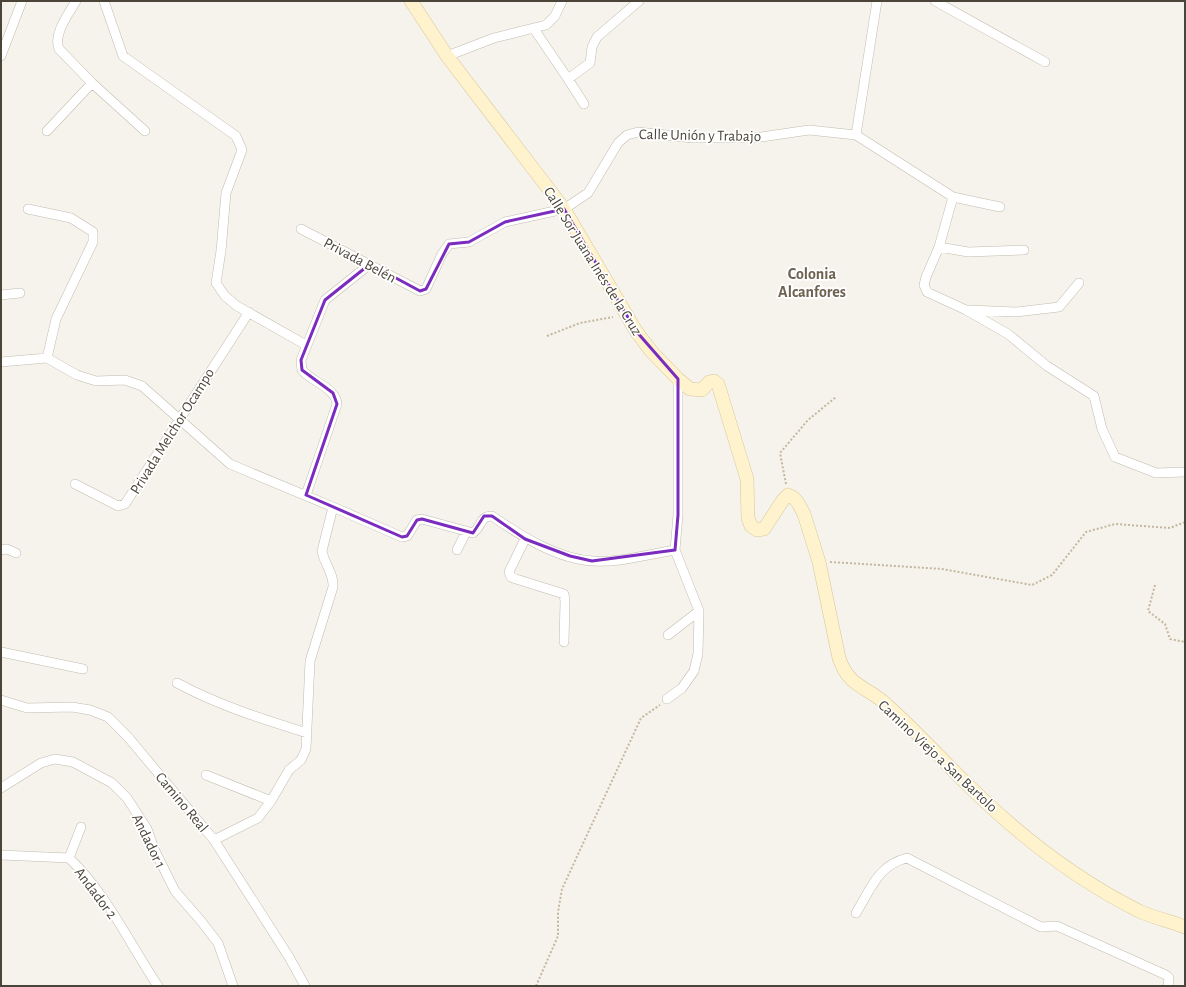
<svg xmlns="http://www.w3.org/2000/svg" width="1186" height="987" font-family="'Alegreya Sans',sans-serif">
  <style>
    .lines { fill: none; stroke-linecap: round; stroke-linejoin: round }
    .street-casing { stroke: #c2bbae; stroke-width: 10 }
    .secondary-casing { stroke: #d6c79b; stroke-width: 14 }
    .path { stroke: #c4b79f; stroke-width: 2; stroke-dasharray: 2 2; stroke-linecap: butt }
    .street { stroke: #fff; stroke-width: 9 }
    .secondary { stroke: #fff3cd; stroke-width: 13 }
    .marked { fill: none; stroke: #7b2cbf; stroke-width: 3; stroke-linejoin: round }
    .labels { text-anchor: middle; stroke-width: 3.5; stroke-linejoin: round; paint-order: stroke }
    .street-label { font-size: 15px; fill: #4b4439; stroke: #fff }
    .neighbourhood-label { font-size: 16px; font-weight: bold; fill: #6e6250; stroke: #fff }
  </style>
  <rect width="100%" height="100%" fill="#f6f3ec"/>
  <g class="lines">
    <g class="street-casing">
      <path id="street" d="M76,1C68,15 53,34 59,49L92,83L145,131
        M104,1L123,56L236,136L242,150L226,193L221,251L216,283L225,296L237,306L306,345
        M935,1L1045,62
        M534,29L568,79
        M1,56L22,1
        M447,56L494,38L546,25L555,16L562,1
        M584,104L568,79L590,63L592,47L597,37L639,1
        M47,131L92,83
        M856,135L953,197L1000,207
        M953,197L939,247L926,277L924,285L927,292L966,310L1008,334L1047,366L1094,396L1102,429L1115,457L1156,473L1185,472
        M28,209L71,218L93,232V242L56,319L47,358
        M301,229L420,291L426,289L442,254L449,244L469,242L505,222L564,209L588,193L618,143L627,135L638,132L693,138H754L809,130L856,135L877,1
        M939,247L968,252L1024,250
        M1,295L20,293
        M968,310L1016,312L1059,307L1079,283
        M1,362L47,358L77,375L96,381L125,380L142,386L230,464L333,507L322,551C324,564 334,573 333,587L310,661L306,749L301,760L289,770L271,801L258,818L214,840
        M75,484L118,506L125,504L249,312
        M306,495L337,404C336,388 312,382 302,370L301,360L325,300L370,264
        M333,507L402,537L407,536L417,520L422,519L473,533C482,526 480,516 492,516C521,536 557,559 593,561C620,563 649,554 675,550
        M525,539L509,572L511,577L516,579L564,594L565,601L564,642
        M1,550L7,549L16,553
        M457,550L466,532
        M668,635L699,611
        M1,652L83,669
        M177,683C218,705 262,719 307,733
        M667,699L682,688L694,671L698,654L699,611L675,550L678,515V379
        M1,700L27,708L72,707L90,710L108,717L128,737L214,840L289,957L305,986
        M206,775L271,801
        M1,788L41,763L55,759L73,762L112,783L127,798L147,829L155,851L175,891L201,921L218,943L233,986
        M1,855L69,858C107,894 129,943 158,986
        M69,858L81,827
        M856,913C871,889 878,865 907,858L1041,927L1057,926L1166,975L1169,978L1168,986"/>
    </g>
    <g class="secondary-casing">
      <path id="secondary" d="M411,1L447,56L564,209L636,331L651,351L678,379L690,389L702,390L709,382L714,381L718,384L747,479L748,518L751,526L757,530L764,529L783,500L788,495L794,498L798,503L804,514L819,562L839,658C849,688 867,686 887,705C917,732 943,761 971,788C1021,837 1077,880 1139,911C1154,918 1170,921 1185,927"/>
    </g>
    <path class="path" d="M547,336L580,323L613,317
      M786,484L780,453L808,420L836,397
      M830,562L942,569L1032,585L1052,575L1086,532L1115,524L1170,528L1185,522
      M1155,585L1148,611L1165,624L1170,639L1185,642
      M536,986L558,936V912L562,889L641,718L660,705"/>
    <use href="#street" class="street"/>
    <use href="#secondary" class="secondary"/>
  </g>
  <path class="marked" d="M564,209L636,331L678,379V515L675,550L592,561L570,556L525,539L492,516H484L473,533L422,519L417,520L407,536L402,537L306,495L337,404L333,393L302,370L301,360L325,300L370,264L420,291L426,289L449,244L469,242L505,222Z"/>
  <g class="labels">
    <g class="street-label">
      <text transform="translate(700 135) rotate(1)" y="5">Calle Unión y Trabajo</text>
      <text transform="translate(360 260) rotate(28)" y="5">Privada Belén</text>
      <text transform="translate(593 261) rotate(58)" y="5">Calle Sor Juana Inés de la Cruz</text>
      <text transform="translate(172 431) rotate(-58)" y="5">Privada Melchor Ocampo</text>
      <text transform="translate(938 756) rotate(43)" y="5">Camino Viejo a San Bartolo</text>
      <text transform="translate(182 802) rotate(50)" y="5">Camino Real</text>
      <text transform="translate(149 841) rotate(64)" y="5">Andador 1</text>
      <text transform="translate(96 893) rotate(53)" y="5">Andador 2</text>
    </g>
    <g class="neighbourhood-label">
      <text x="812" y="279">Colonia<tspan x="812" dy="18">Alcanfores</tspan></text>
    </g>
  </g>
  <rect width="1186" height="987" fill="none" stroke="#4b4439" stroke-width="4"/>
</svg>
